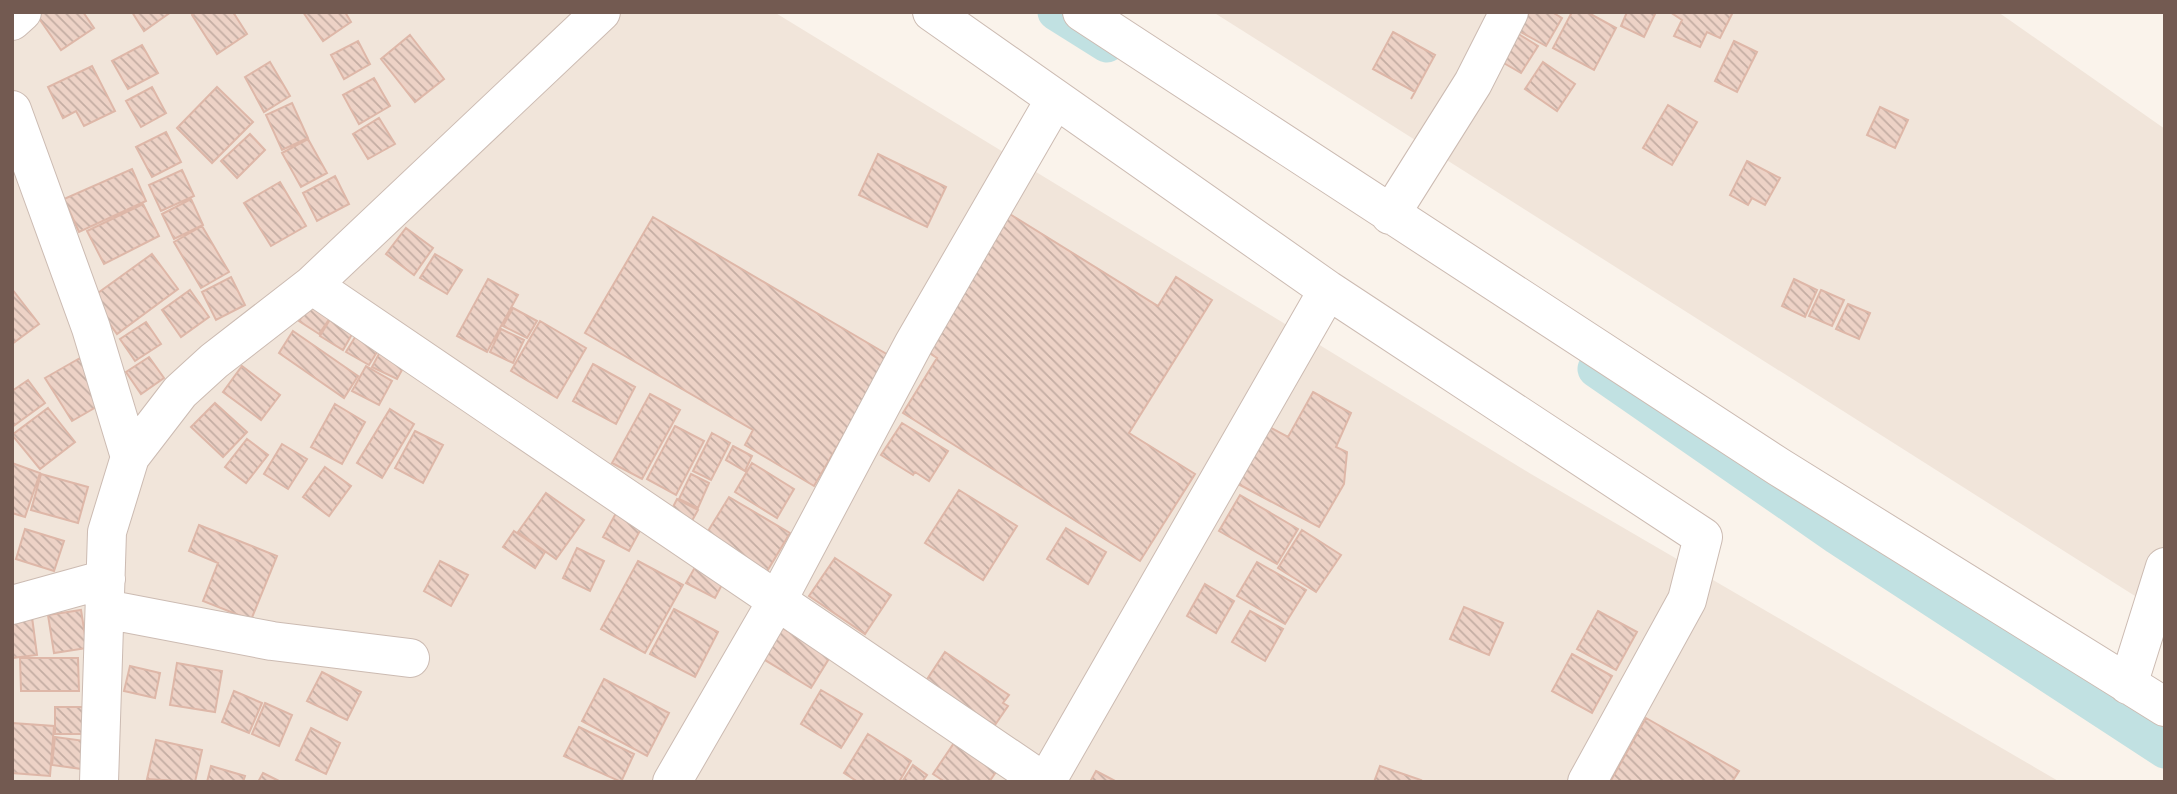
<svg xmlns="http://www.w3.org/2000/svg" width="2177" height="794" font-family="'Fira Sans',sans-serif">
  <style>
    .residential { fill: #f1e5da }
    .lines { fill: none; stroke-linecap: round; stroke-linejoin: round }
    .canal { stroke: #c1e1e2; stroke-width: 37 }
    .building { fill: url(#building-back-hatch); stroke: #deb7a8; stroke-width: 2 }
    .minor-casing { stroke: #ccbbb2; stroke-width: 40 }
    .minor { stroke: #fff; stroke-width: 38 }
  </style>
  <defs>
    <pattern id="building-back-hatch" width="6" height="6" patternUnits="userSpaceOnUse" patternTransform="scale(1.75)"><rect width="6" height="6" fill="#edd2c6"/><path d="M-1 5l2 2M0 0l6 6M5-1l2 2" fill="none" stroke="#c4ada3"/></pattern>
  </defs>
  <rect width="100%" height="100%" fill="#faf3eb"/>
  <path class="residential" d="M12,12H774L1531,474L2060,782H12Z
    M1213,12H1998L2165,129V615Z"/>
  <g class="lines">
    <path class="canal" d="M1056,12L1107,44
      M1596,369L1837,536L2165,750"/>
  </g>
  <path class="building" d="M39,12H83L94,28L61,50L36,14Z
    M132,12H171L144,31Z
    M196,12H233L247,34L217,54L192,15Z
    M303,12H345L351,22L323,41Z
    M1529,12H1552L1562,18L1546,46L1519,31Z
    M1572,12H1587L1616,28L1594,70L1553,48Z
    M1627,12H1656L1644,37L1621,26Z
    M1670,12H1733L1720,38L1707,32L1700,47L1674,36L1682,20Z
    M1512,30L1538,46L1521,73L1495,58Z
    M1393,32L1435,55L1411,99L1415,92L1373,69Z
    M410,35L444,79L415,102L381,59Z
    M358,41L370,64L344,79L331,55Z
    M1734,41L1757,52L1737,92L1715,81Z
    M142,45L158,73L128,89L112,61Z
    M270,62L290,96L264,112L245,77Z
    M1543,62L1575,84L1557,111L1525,89Z
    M92,66L115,111L84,126L76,111L63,118L48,87Z
    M374,78L390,106L359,124L343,95Z
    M152,87L166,113L141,127L126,101Z
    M217,87L253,122L212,163L177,128Z
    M292,103L308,138L282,150L266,115Z
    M1668,105L1697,122L1672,165L1643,148Z
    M1880,107L1908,120L1895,148L1867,135Z
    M379,118L395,144L368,159L353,134Z
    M166,132L181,162L152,177L136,147Z
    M250,134L265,150L237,178L221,161Z
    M308,139L327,173L301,187L282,153Z
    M878,154L946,187L927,227L859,195Z
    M1747,161L1780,178L1765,205L1752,198L1748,205L1730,195Z
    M132,169L146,201L79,232L64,199Z
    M182,170L194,196L161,211L149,185Z
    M335,176L349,204L317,221L303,193Z
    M280,182L306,226L271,246L244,203Z
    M191,199L203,225L174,239L162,214Z
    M143,204L159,236L104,264L87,231Z
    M1005,211L1158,306L1176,277L1212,300L1129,433L1195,474L1140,561L903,413L937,358L920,347Z
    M653,217L890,356L814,486L745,445L753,430L585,333Z
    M202,226L229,272L201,288L174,242Z
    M406,228L433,248L414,275L386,254Z
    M152,254L178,289L117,334L91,298Z
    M435,254L462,270L447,294L420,278Z
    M231,277L245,305L216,320L202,292Z
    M488,279L518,295L487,352L457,336Z
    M1794,279L1817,290L1805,317L1782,306Z
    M12,289L39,324L12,344Z
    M190,290L209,317L181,337L162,310Z
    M1821,290L1844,300L1832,326L1809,316Z
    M313,302L332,315L319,334L299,321Z
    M1848,304L1870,313L1859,339L1836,329Z
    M513,308L537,321L527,338L503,326Z
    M332,316L355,329L343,350L320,336Z
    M540,321L586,348L557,398L511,371Z
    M146,322L161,344L135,361L120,339Z
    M501,329L524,340L513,363L490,352Z
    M293,331L358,376L344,398L279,353Z
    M357,334L380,347L369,365L346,352Z
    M382,348L407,361L397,379L372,367Z
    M149,357L164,378L141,394L126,372Z
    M80,358L105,402L72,421L45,378Z
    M593,364L635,387L616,424L573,401Z
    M242,366L280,395L261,420L223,392Z
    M366,366L392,381L379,405L352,391Z
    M28,380L45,403L12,427V391Z
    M1313,392L1351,413L1336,447L1347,452L1344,484L1319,527L1225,477L1256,420L1288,437Z
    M650,394L680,410L642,479L612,463Z
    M215,403L247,432L223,457L191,427Z
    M335,404L365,422L342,464L311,447Z
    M48,408L75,442L40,469L12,435Z
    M390,409L414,424L382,478L357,463Z
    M902,423L948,451L929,481L915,472L913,475L881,455Z
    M675,426L704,441L676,495L647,479Z
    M415,431L443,445L423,483L395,468Z
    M712,433L730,443L711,480L693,471Z
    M247,439L268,455L246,483L225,467Z
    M282,444L307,459L288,489L264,474Z
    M733,446L752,456L745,471L726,460Z
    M12,463L40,473L25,517L12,513Z
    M752,463L794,489L777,518L735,492Z
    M325,467L351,486L329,516L303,497Z
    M41,474L88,487L78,523L31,510Z
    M691,474L709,483L698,508L679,499Z
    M959,490L1017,526L983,580L925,543Z
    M546,493L584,520L556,559L518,532Z
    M1240,495L1298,529L1277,564L1219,531Z
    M729,497L790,533L766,573L705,536Z
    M677,499L698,510L688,528L668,517Z
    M616,513L642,527L629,551L603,537Z
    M199,525L277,556L251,620L203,601L218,563L189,551Z
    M1066,528L1106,552L1088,584L1047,559Z
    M25,529L64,541L54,571L16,559Z
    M1302,530L1341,555L1316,592L1278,568Z
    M514,531L545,552L535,568L503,547Z
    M577,548L604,561L590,591L563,578Z
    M835,558L891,595L865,634L809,596Z
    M440,561L468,575L451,606L424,591Z
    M638,561L683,585L645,653L601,629Z
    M698,562L726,577L715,598L686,583Z
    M1257,562L1306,590L1285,624L1237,596Z
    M1205,584L1234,601L1216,633L1187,616Z
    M1464,607L1503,623L1489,655L1450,639Z
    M674,609L718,632L695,677L650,654Z
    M81,610L87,648L54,653L48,615Z
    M1250,611L1283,629L1265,661L1232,642Z
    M1598,611L1637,632L1616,670L1577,649Z
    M32,617L37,655L12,658V619Z
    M779,626L830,657L811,688L760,657Z
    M945,652L1009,695L1003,703L1008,706L995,725L990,722L985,730L922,687Z
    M1572,654L1612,676L1592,713L1552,691Z
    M20,658H78L79,691H21Z
    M177,663L222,671L215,712L170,705Z
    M130,666L160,673L155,698L124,691Z
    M322,672L361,692L347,720L307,701Z
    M604,679L669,713L647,756L582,721Z
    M821,690L862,714L841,748L801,724Z
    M234,691L262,703L249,733L222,722Z
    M265,703L292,715L279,746L252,734Z
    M55,707H91V734H55Z
    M1646,718L1739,771L1732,782H1610Z
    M12,723L54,726L50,776L12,773Z
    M579,727L634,754L621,782L564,756Z
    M311,728L340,743L326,774L296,760Z
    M868,734L911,761L899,782H858L844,773Z
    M55,737L85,741L82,769L52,765Z
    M156,740L202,750L195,782L147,779Z
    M954,743L996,772L989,782H945L933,774Z
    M913,765L927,775L922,782H902Z
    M211,766L245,776L243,782H207Z
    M1380,766L1421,780L1420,782H1374Z
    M1096,771L1117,782H1090Z
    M263,773L281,782H258Z"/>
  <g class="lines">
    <g class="minor-casing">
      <path id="minor" d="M932,12L1328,290L1703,537L1687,600L1587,782
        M1082,12L1779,467L2165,707
        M12,21L22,12
        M12,110L91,328L130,457
        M1390,215L1473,83L1509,12
        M312,285L1044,782
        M12,605L106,579
        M105,609L272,641L410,658
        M2128,685L2165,567
        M99,782L107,532L130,457L180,392L214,361L312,285L601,12
        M672,782L778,599L914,343L1054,101
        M1046,782L1328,290"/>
    </g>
    <use href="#minor" class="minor"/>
  </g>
  <rect width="2177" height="794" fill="none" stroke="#735a51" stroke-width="28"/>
</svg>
